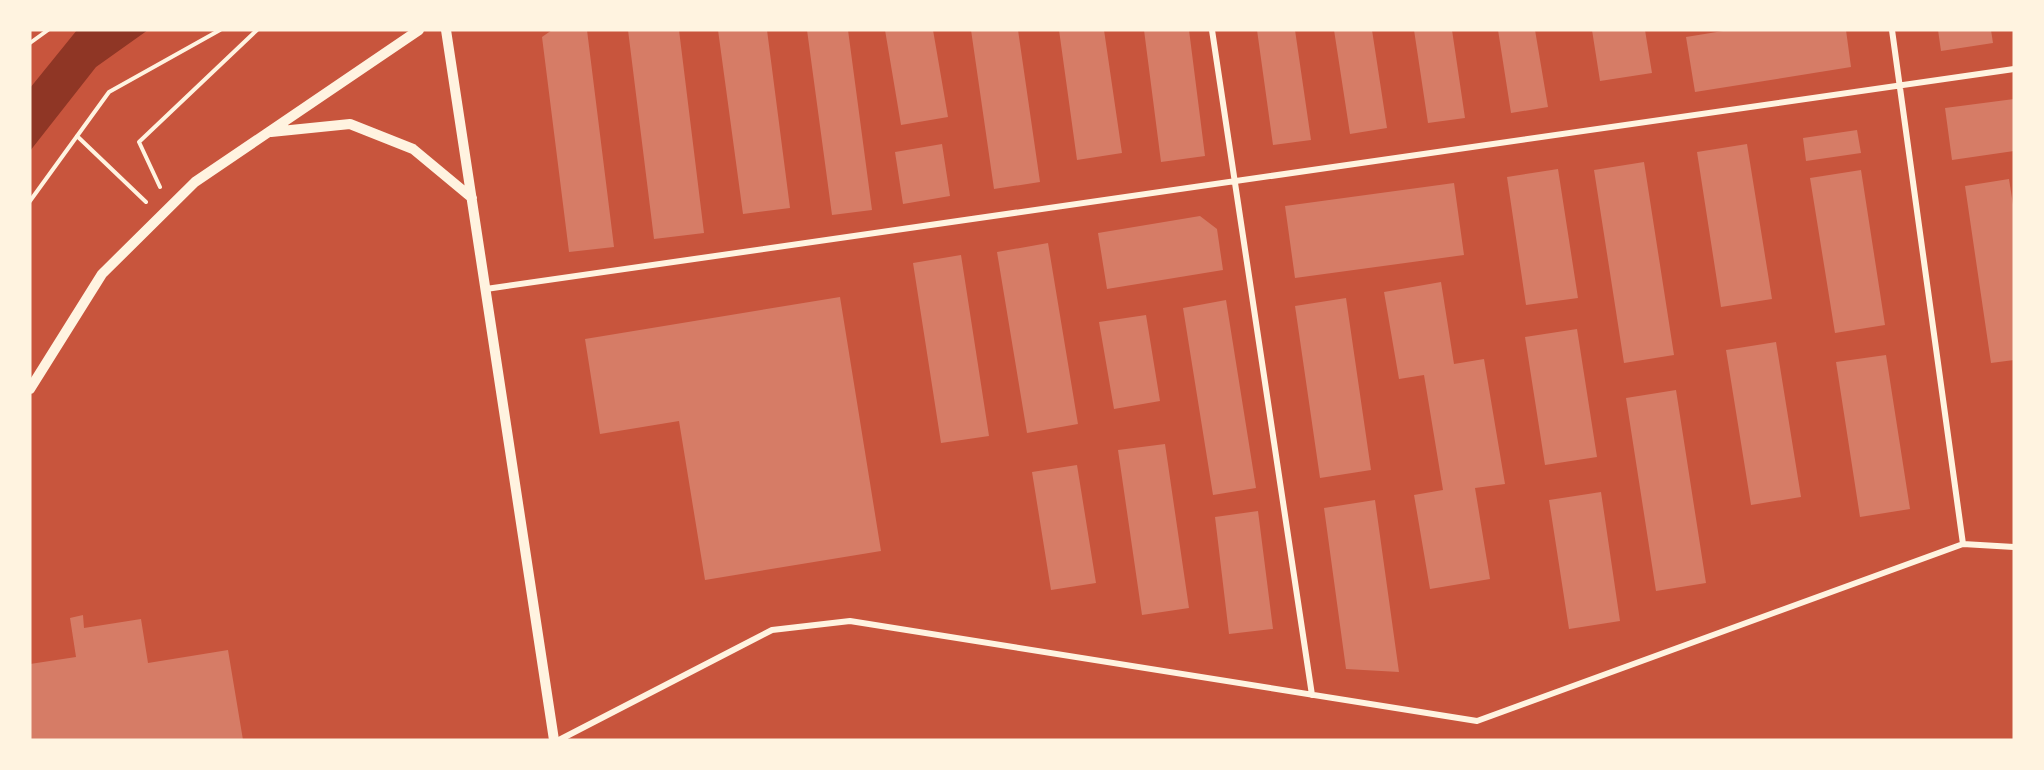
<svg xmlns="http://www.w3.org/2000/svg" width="2044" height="770" font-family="Arial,sans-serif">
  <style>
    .water { fill: #8f3625 }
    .building { fill: #d67c66 }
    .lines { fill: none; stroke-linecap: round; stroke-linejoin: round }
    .path { stroke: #fff3e0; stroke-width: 4 }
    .minor { stroke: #fff3e0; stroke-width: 6 }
    .tertiary { stroke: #fff3e0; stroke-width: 10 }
  </style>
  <rect width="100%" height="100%" fill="#c8553d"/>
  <path class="water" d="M77,30H148L96,67L30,151V88Z"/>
  <path class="building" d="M552,30H587L614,247L569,252L542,37Z
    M628,30H679L704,233L654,239Z
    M718,30H767L790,208L743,214Z
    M807,30H848L872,210L832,215Z
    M885,30H933L948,117L901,125Z
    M971,30H1018L1040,182L994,189Z
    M1059,30H1104L1122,153L1077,160Z
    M1144,30H1189L1205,156L1161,162Z
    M1257,30H1295L1311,140L1273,145Z
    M1334,30H1372L1387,128L1350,134Z
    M1414,30H1452L1465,118L1428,123Z
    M1498,30H1535L1548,107L1511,113Z
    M1592,30H1645L1652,73L1600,81Z
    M1729,30H1846L1851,67L1695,92L1686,37Z
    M1938,30H1991L1993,43L1941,51Z
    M2014,99V151L1952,160L1945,108Z
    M1857,130L1861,153L1806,161L1803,138Z
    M942,144L950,196L903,204L895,152Z
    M1747,144L1772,299L1721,307L1697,152Z
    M1644,162L1674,355L1624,363L1594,170Z
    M1558,169L1578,298L1526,305L1507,177Z
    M1861,170L1885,325L1835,333L1810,178Z
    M2009,179L2014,211V360L1991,363L1965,186Z
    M1454,183L1464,255L1295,278L1285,206Z
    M1200,216L1217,229L1223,270L1107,289L1098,233Z
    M1048,243L1078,424L1027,433L997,252Z
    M961,255L989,436L941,443L913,263Z
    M1441,282L1454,364L1484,359L1505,484L1475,488L1490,579L1430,589L1414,495L1443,490L1424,375L1399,379L1384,292Z
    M840,297L881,551L705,580L679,421L600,434L585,339Z
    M1346,298L1371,470L1320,478L1295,306Z
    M1226,300L1256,488L1213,495L1183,308Z
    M1146,315L1160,401L1114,409L1099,322Z
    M1577,329L1597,457L1545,465L1525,337Z
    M1776,342L1801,497L1751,505L1726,350Z
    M1886,355L1910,509L1860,517L1836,362Z
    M1676,390L1706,583L1656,591L1626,398Z
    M1165,444L1189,608L1142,615L1118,450Z
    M1077,465L1096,583L1051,590L1032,472Z
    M1601,492L1620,621L1569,629L1549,500Z
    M1375,500L1399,672L1346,669L1324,508Z
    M1258,511L1273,629L1229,634L1215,517Z
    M83,615L84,628L141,619L148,663L228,650L243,740H30V664L76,657L70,618Z"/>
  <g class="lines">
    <path class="path" d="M30,43L48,30
      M77,136L146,202
      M160,187L139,142L257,30
      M30,201L109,92L220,30"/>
    <path class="minor" d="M1212,30L1312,695
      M1892,30L1963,544
      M486,289L2014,69
      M559,740L772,630L850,621L1477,721L1963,544L2014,547"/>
    <path class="tertiary" d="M446,30L554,740
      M271,132L350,124L413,149L472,198
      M30,389L102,274L195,182L419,30"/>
  </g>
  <rect width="2044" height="770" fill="none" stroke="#fff3e0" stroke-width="63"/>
</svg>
